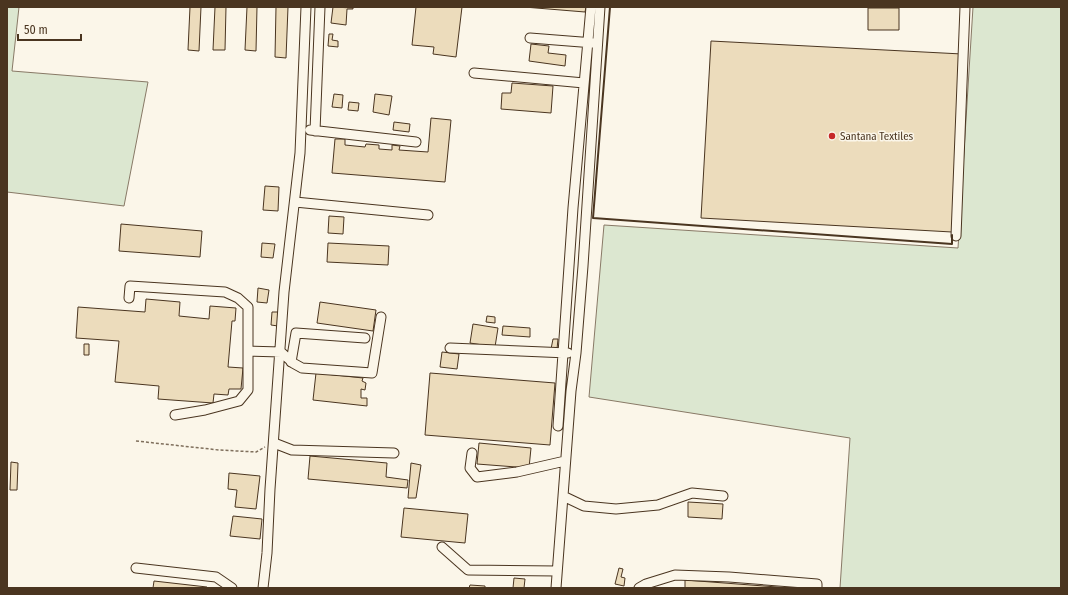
<svg xmlns="http://www.w3.org/2000/svg" width="1068" height="595" font-family="'Fira Sans Condensed',sans-serif">
  <style>
    .green { fill: #dce7d0; stroke: #887966 }
    .building { fill: #ecdcbc; stroke: #4a3520 }
    .lines { fill: none; stroke-linecap: round; stroke-linejoin: round }
    .minor-casing { stroke: #4a3520; stroke-width: 11 }
    .path { stroke: #7f6f5c; stroke-width: 1.5; stroke-dasharray: 3 2; stroke-linecap: butt }
    .minor { stroke: #fbf6e9; stroke-width: 9 }
    .wall { stroke: #4a3520; stroke-width: 2 }
    .poi-dot { fill: #c62828; stroke: #fbf6e9; stroke-width: 1.5 }
    .labels { text-anchor: middle; stroke-width: 3; stroke-linejoin: round; paint-order: stroke }
    .poi-label { font-size: 11px; fill: #4a3520; stroke: #fbf6e9; text-anchor: start }
  </style>
  <rect width="100%" height="100%" fill="#fbf6e9"/>
  <path class="green" d="M7,7H19L12,71L148,82L124,206L7,192Z
    M973,7H1061V588H840L850,438L589,397L604,225L958,248Z"/>
  <path class="building" d="M190,7H201L199,51L188,50Z
    M215,7H226L225,50H213Z
    M247,7H257L256,51L245,50Z
    M276,7H288L286,58L275,57Z
    M333,7L353,8V9H347L346,25L331,23Z
    M416,7H462L456,57L433,54L434,47L412,45Z
    M524,7H586L585,12Z
    M868,8H899V30H868Z
    M329,34H333L332,40L338,41V47L328,46Z
    M711,41L962,54L952,232L701,218Z
    M531,44L549,46L548,53L566,55L565,66L529,61Z
    M512,83L553,86L551,113L501,109L502,93H511Z
    M334,94L343,95L342,108L332,107Z
    M375,94L392,96L389,115L373,112Z
    M349,102L359,103L358,111L348,110Z
    M431,118L451,120L445,182L332,173L335,139H345V145L365,147L366,144L379,145V149L392,150V145L400,146L399,150L428,152Z
    M394,122L410,124L409,132L393,130Z
    M265,186L279,187L278,211L263,210Z
    M329,216L344,217L343,234L328,233Z
    M121,224L202,231L200,257L119,251Z
    M262,243L275,244L273,258L261,257Z
    M328,243L389,246L388,265L327,262Z
    M258,288L269,290L267,303L257,302Z
    M146,299L180,302L179,316L209,319L210,306L236,308L235,321H232L228,367L243,368L241,389H229L228,395L214,394L213,403L158,399L159,386L115,382L119,341L76,338L78,307L145,312Z
    M320,302L376,310L373,331L317,323Z
    M272,312H279L278,326L271,325Z
    M487,316L495,317V323L486,322Z
    M473,324L498,328L495,347L470,343Z
    M503,326L530,328V337L502,335Z
    M553,339H558L557,349H551Z
    M84,344H89V355H84Z
    M442,352L459,354L457,369L440,367Z
    M316,373L363,378L362,381L366,383L365,390L361,389V398H367V406L313,400Z
    M430,373L555,383L550,445L425,435Z
    M479,443L531,448L529,468L477,464Z
    M310,456L387,463L386,477L408,480L407,488L308,479Z
    M11,462L18,463L17,490H10Z
    M411,463L421,465L416,498H408Z
    M229,473L260,476L256,509L235,507L237,490L228,489Z
    M688,502L723,504L722,519L688,517Z
    M404,508L468,514L465,543L401,537Z
    M233,516L262,519L260,539L230,536Z
    M619,568L623,569L621,577L625,578L624,586L615,584Z
    M514,578L525,579L524,588H513Z
    M685,580L790,588H685Z
    M154,581L207,587L206,588H153Z
    M470,585L485,586V588H469Z"/>
  <g class="lines">
    <g class="minor-casing">
      <path id="minor" d="M530,38L594,43
        M474,73L584,83
        M310,130L416,142
        M315,131L320,7
        M295,202L428,215
        M956,236L965,7
        M129,298L130,286L225,292L238,298L248,307V351
        M450,348L568,353
        M291,362L296,333L365,338
        M175,415L205,410L239,401L248,390V351L281,352L293,363L302,368L372,373L381,317
        M558,426L573,208L591,7
        M274,443L292,450L394,453
        M472,453L470,468L477,477L517,472L565,461
        M563,496L584,506L616,509L658,505L692,493L723,496
        M442,547L468,570L557,571
        M136,568L216,577L232,588
        M263,588L267,553L270,489L284,292L300,153L306,7
        M556,588L571,391L576,353L583,266L600,7
        M639,588L646,584L675,575L729,577L817,584V588"/>
    </g>
    <path class="path" d="M136,441L219,450L256,452L265,447"/>
    <use href="#minor" class="minor"/>
    <path class="wall" d="M610,7L593,218L952,244V235"/>
  </g>
  <circle class="poi-dot" cx="832" cy="136" r="4"/>
  <g class="labels">
    <g class="poi-label">
      <text x="840" y="140">Santana Textiles</text>
    </g>
  </g>
  <rect width="1068" height="595" fill="none" stroke="#4a3520" stroke-width="16"/>
  <path d="M18 34v6h63v-6" fill="none" stroke="#4a3520" stroke-width="2"/>
  <text x="24" y="34" font-size="12" fill="#4a3520" stroke="#fbf6e9" stroke-width="3" paint-order="stroke">50 m</text>
</svg>
